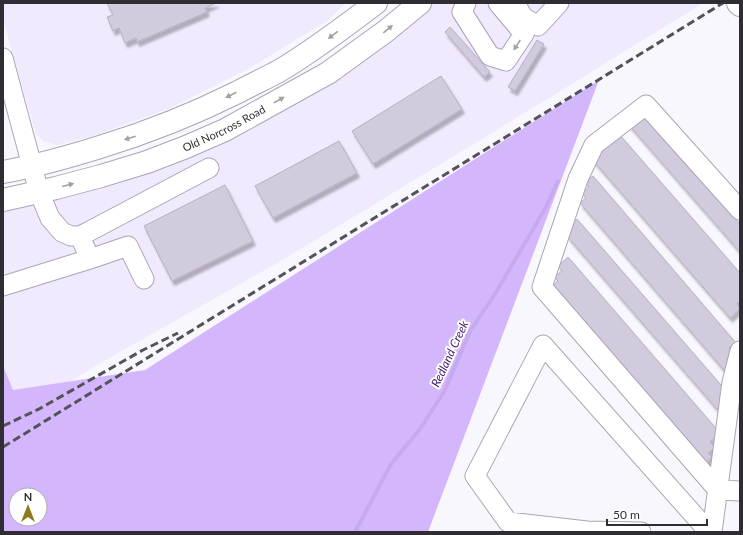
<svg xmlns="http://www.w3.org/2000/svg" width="743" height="535" font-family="Lato,sans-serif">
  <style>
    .built { fill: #f1e9fd }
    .forest { fill: #d3b6fc; fill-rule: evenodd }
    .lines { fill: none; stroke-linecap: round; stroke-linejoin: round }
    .stream { stroke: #c6a9ef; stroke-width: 4 }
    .building { fill: #d2cbdd; stroke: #b7b0c2; filter: url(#shadow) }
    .minor-casing { stroke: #aba5b6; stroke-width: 21 }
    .major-casing { stroke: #aba5b6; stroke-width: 24 }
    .minor { stroke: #fff; stroke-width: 19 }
    .major { stroke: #fff; stroke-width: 22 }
    .rail { stroke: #545258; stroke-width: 3; stroke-dasharray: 8 4; stroke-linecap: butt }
    .oneway { fill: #a1a0a3 }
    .labels { text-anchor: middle; stroke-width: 4; stroke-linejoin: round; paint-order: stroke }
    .street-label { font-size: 11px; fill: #2f2d33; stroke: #fff }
    .water-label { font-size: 12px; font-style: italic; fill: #451d6c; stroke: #fff }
  </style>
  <defs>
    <filter id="shadow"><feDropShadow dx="2.5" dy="4.5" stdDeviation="1" flood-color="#0004"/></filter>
  </defs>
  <rect width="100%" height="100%" fill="#f9f7fe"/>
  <path class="built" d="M3,3H346L327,21L250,68L168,109L93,136L57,145L45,142L36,134L3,20Z
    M430,3H698L700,5L505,125L281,261L104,361L16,414L3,377V209L115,185L155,170Z"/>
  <path class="forest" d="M599,80L428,532H3V366L13,390L145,370ZM16,495H40V519H16Z"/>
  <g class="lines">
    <path class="stream" d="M355,532L391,464L420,429L444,392L470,331L495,294L546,207L558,181"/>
  </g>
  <path class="building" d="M107,3H216L205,8L207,12L137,42L136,38L125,43L119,28L113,31L107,17L113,15Z
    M450,27L490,72L484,77L445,32Z
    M537,40L544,44L515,91L508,87Z
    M441,76L462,109L373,164L352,131Z
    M642,113L740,224V252L629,125Z
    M619,134L740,273V301L737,304L740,309L730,318L591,158Z
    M339,141L357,173L273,218L255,186Z
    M593,176L736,343L729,348L733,353L727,359L731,364L724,370L580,203L586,198L582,193L589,187L585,182Z
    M225,185L253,241L172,281L144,226Z
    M577,219L727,392L722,405L717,409L567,236L571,232L569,229L574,225L572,223Z
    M568,257L720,433L710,442L715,447L708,453L712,457L702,465L549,289L558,281L554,277L562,271L558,266Z"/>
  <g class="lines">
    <g class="minor-casing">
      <path id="minor" d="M466,3L462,12L490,56L506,61L524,34L498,3
        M515,3L523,17L538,26L559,3
        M3,58L39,192L50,218L62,232L71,236H80L88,232L209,168
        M740,210L646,105L594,145L578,179L542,287L718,490L740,491
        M90,259L128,246L144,279
        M3,286L90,259L80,236
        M641,532L587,531L508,522L475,476L543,345L709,532
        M712,532L732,382L740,351"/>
    </g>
    <g class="major-casing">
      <g id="major">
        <path d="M738,3L740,5"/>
        <path d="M3,172C36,166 68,157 100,147C149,132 192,115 238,92C251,85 266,78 279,71C313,51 344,27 376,3"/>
        <path id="s1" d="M3,200L56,188L101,176L147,162L186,147L225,130L328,73L386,31L420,3"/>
      </g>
    </g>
    <use href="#minor" class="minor"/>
    <use href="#major" class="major"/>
    <path class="rail" d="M3,426L39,409L143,350L178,333
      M3,447L723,3"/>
  </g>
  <defs><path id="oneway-solid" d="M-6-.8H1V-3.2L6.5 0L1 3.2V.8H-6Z"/></defs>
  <g class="oneway">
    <use href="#oneway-solid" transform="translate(388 29) rotate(-39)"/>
    <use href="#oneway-solid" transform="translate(333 35) rotate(143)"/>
    <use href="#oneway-solid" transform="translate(517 45) rotate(123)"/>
    <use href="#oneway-solid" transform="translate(231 95) rotate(153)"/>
    <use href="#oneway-solid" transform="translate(279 100) rotate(-29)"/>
    <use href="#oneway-solid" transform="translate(130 138) rotate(163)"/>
    <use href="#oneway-solid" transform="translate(68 185) rotate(-15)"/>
  </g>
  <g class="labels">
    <g class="street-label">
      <text dy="4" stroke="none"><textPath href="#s1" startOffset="233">Old Norcross Road</textPath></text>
    </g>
    <g class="water-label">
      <text transform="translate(450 354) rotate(-65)" y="4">Redland Creek</text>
    </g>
  </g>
  <rect width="743" height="535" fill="none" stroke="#2f2d33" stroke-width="8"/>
  <g transform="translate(28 507)"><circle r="19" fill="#ffffff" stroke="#acabad"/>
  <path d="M0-3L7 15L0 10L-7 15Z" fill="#90781e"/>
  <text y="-6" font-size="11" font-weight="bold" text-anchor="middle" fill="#2f2d33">N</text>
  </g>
  <path d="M607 519v6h100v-6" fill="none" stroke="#2f2d33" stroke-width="2"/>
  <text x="613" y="519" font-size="12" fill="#2f2d33" stroke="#ffffff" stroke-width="3" paint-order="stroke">50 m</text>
</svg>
